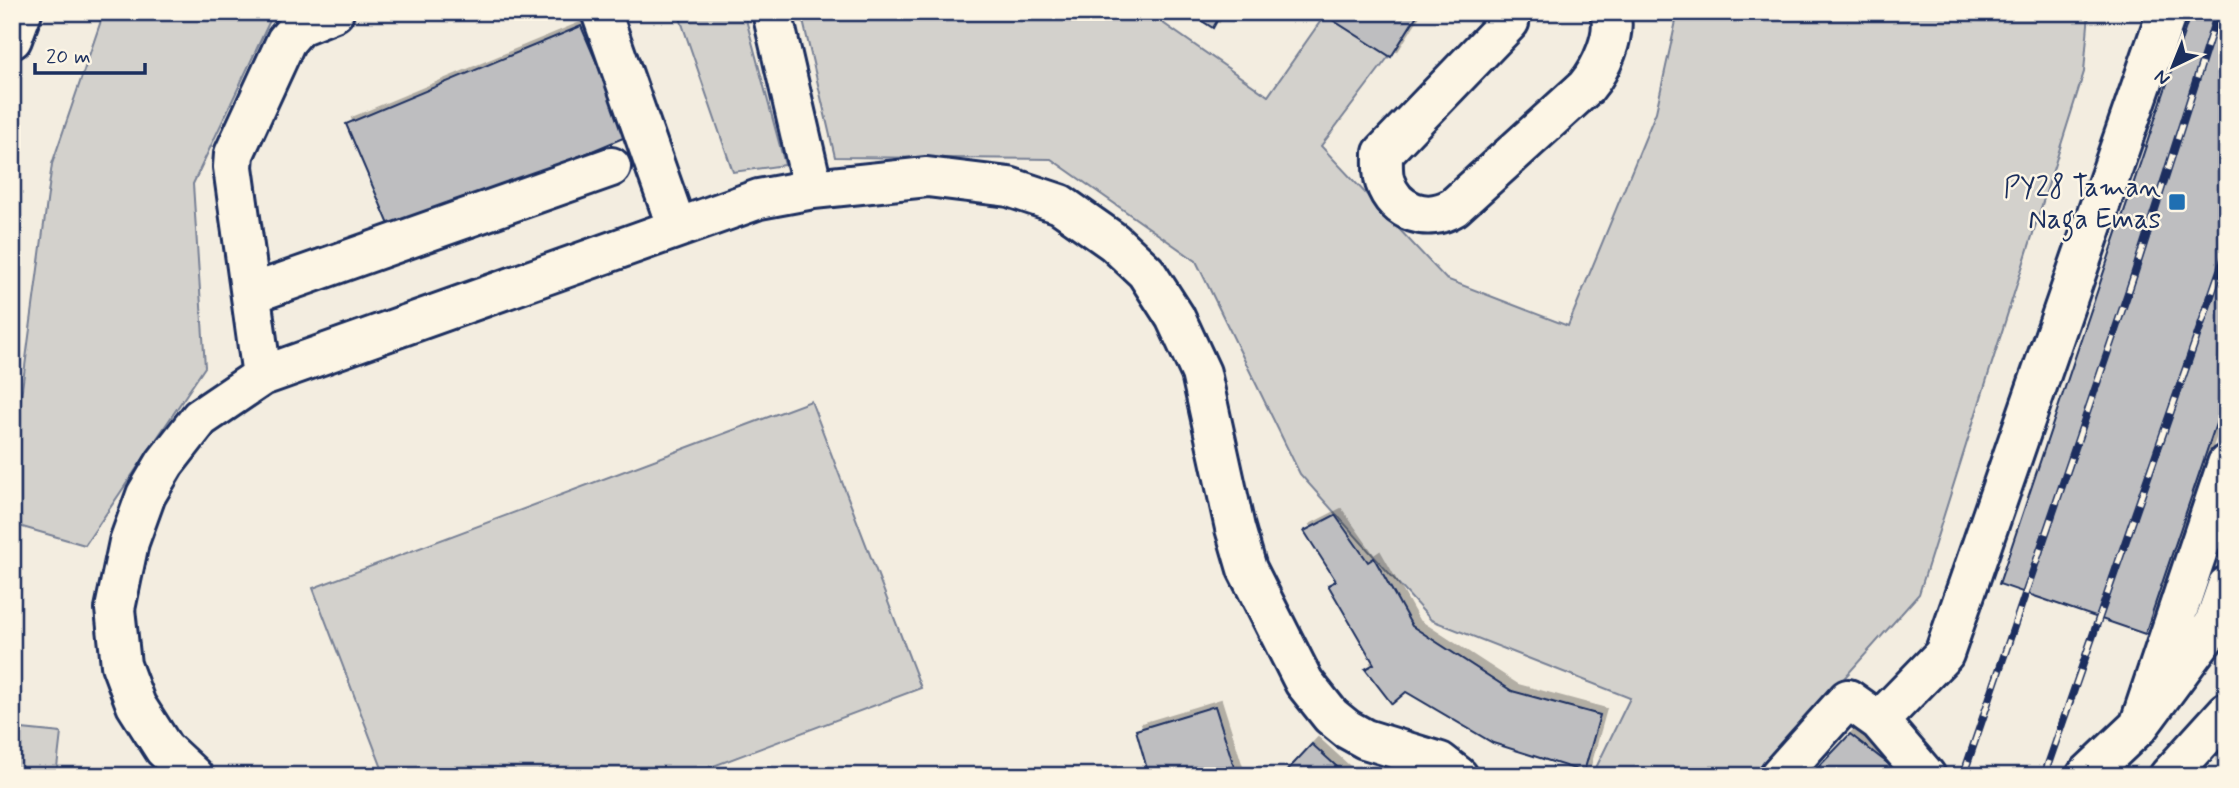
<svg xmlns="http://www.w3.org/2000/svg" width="2239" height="788" font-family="Mynerve,sans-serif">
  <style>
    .green { fill: #d3d1cc; stroke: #778095; stroke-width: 2 }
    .building { fill: #bebec0; stroke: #1b2f5e; stroke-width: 2; filter: url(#shadow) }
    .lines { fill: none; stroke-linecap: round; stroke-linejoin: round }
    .minor-casing { stroke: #1b2f5e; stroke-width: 44 }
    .highway-casing { stroke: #1b2f5e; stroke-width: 44 }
    .minor { stroke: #fcf5e5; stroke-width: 38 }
    .highway { stroke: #fcf5e5; stroke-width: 38 }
    .rail-casing { stroke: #1b2f5e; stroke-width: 8 }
    .rail { stroke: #fcf5e5; stroke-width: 5; stroke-dasharray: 16; stroke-linecap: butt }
    .poi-dot { fill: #1f6fb2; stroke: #fcf5e5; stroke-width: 2.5 }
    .labels { text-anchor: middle; stroke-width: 5; stroke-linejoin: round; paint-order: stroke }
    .poi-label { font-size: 28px; fill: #1b2f5e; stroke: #fcf5e5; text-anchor: end }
  </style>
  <defs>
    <filter id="shadow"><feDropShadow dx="6" dy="-6" stdDeviation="0" flood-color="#0004"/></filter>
  </defs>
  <rect width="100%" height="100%" fill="#f3ede0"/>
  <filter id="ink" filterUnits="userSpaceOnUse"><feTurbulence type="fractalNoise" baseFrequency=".0143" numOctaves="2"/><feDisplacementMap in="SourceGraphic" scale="14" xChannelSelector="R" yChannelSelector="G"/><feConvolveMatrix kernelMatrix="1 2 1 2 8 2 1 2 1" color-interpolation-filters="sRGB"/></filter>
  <g filter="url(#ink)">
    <path class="green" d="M104,12H274L193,184L205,367L85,545L12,524V464L52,164Z
      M678,12H744L785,165L733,172Z
      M801,12H1147L1268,96L1327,12L1399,43L1321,146L1446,279L1568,326L1656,112L1678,12H2089L2084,72L1919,594L1757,776H1592L1630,698L1431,620L1300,474L1196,261L1051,159L835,157Z
      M811,401L921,688L687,776H385L313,588Z
      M12,728L61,733L56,776H12Z"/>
    <path class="building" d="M1188,12H1222L1213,28Z
      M1320,12H1419L1391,57Z
      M2191,12H2227V391L2145,634L1999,584Z
      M581,26L628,136L393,234L346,124Z
      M1335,515L1368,562L1374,558L1412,626L1512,691L1600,715L1584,772L1493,743L1406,692L1392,704L1365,669L1374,664L1328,585L1336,581L1304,531Z
      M1215,706L1237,776H1171L1170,773L1149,776L1136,730Z
      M1850,734L1904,776H1810Z
      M1312,744L1347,776H1282Z"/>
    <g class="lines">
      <g class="minor-casing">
        <path id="minor" d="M601,12L677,228
          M772,12L813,189
          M1506,12L1509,22L1383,153C1383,163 1382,173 1385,182C1395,213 1428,223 1454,207L1586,87C1601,69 1617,35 1610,12
          M251,294L611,167
          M262,376L233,167L234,154L286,41L299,26L334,12
          M1879,721L1944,654L2167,12
          M2139,726L2227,464
          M193,776L164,749L136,705L121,665L115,609L129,542L146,495L165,463L200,418L262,376L759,199L813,189L927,177L1009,187L1060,204L1114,242L1146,272L1175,317L1201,373L1235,528L1247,569L1304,682L1331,716L1347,729L1365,739L1440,762L1458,776
          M1779,776L1848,699L1879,721L1926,776
          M2086,776L2139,726L2213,626L2227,586
          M2169,776L2227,712"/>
      </g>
      <g class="highway-casing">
        <path id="highway" d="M12,39L22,12"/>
      </g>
      <use href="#minor" class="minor"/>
      <use href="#highway" class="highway"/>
      <g class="rail-casing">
        <path id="rail" d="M1963,776L2134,275L2218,12
          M2044,776L2227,250"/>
      </g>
      <use href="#rail" class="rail"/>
    </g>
  </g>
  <rect class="poi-dot" x="2168" y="193" width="18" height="18" rx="3.5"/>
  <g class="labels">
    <g class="poi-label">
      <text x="2161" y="196">PY28 Taman<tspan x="2161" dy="32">Naga Emas</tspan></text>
    </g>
  </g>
  <rect width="2239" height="788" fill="none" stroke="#fcf5e5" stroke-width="42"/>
  <rect x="21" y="21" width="2197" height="746" fill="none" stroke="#1b2f5e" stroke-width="2.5" filter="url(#ink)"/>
  <g transform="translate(2173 66) rotate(223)" stroke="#fcf5e5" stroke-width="5" paint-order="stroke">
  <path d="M0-5L12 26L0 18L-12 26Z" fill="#1b2f5e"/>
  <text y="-10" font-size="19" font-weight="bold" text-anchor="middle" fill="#1b2f5e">N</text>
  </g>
  <path d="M35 63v10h110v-10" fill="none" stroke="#1b2f5e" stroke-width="3.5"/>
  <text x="46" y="63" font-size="21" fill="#1b2f5e" stroke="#fcf5e5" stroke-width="5" paint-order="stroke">20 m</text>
</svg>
